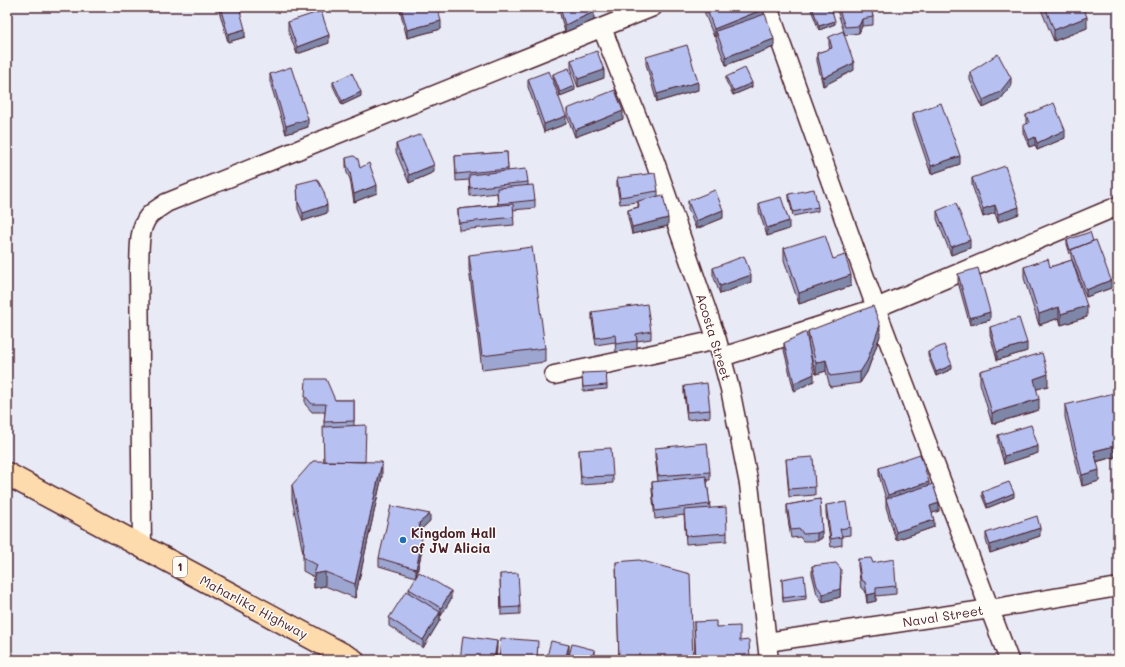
<svg xmlns="http://www.w3.org/2000/svg" width="1125" height="667" font-family="Mali,sans-serif">
  <style>
    .lines { fill: none; stroke-linecap: round; stroke-linejoin: round }
    .minor-casing { stroke: #4a1f2b; stroke-width: 21 }
    .primary-casing { stroke: #4a1f2b; stroke-width: 25 }
    .minor { stroke: #fdfcf7; stroke-width: 18 }
    .primary { stroke: #fedbac; stroke-width: 22 }
    .wall { fill: #9da6d0; stroke: #4a1f2b }
    .shaded-wall { fill: #7f87a9; stroke: #4a1f2b }
    .building { fill: #b6c1f2; stroke: #4a1f2b }
    .poi-dot { fill: #1f6fb2; stroke: #fdfcf7; stroke-width: 1.5 }
    .labels { text-anchor: middle; stroke-width: 3; stroke-linejoin: round; paint-order: stroke }
    .shield { fill: #fdfcf7; stroke: #806168; stroke-width: 1 }
    .shield-label { font-size: 12px; font-weight: bold; fill: #4a1f2b }
    .street-label { font-size: 13px; fill: #4a1f2b; stroke: #fdfcf7 }
    .poi-label { font-size: 13px; font-weight: bold; fill: #4a1f2b; stroke: #fdfcf7; text-anchor: start }
  </style>
  <rect width="100%" height="100%" fill="#e8eaf6"/>
  <filter id="ink" filterUnits="userSpaceOnUse"><feTurbulence type="fractalNoise" baseFrequency=".025" numOctaves="2"/><feDisplacementMap in="SourceGraphic" scale="8" xChannelSelector="R" yChannelSelector="G"/><feConvolveMatrix kernelMatrix="1 2 1 2 8 2 1 2 1" color-interpolation-filters="sRGB"/></filter>
  <g filter="url(#ink)">
    <g class="lines">
      <g class="minor-casing">
        <path id="minor" d="M768,7L876,308L1009,660
          M602,28L654,159L717,340L730,389L749,484L769,660
          M722,357L876,308L1118,206
          M554,375L593,367L717,340
          M142,547L139,267C140,251 138,230 148,217C153,211 161,207 166,203L653,7
          M767,642L990,609L1118,587"/>
      </g>
      <g class="primary-casing">
        <path id="primary" d="M7,474L353,660"/>
      </g>
      <use href="#minor" class="minor"/>
      <use href="#primary" class="primary"/>
    </g>
    <path class="wall" d="M218,7H239L245,37L228,42Z
      M400,7H437L441,29L407,38L400,10Z
      M558,7H592L594,20L565,32Z
      M705,7H764V14L774,47L726,65L716,39V36L714,37L705,14Z
      M810,7H831L835,24L819,30Z
      M836,7H871L873,17V25L862,26L859,33L845,35Z
      M1040,7H1083L1087,28L1054,41Z
      M288,22L329,43L297,54L288,30Z
      M829,37L854,70L823,86L817,61V53L830,49L829,45Z
      M646,57L698,90L657,102L646,64Z
      M571,60L604,78L578,87L571,68Z
      M970,72L1011,86L1000,100L983,108L970,80Z
      M270,74L308,127L286,134L270,82Z
      M553,74L575,90L560,96L553,78Z
      M726,77L752,87L733,95L726,81Z
      M528,79L566,124L544,132L528,87Z
      M333,82L361,96L342,105L333,86Z
      M567,109L623,119L575,137L567,116Z
      M913,113L960,164L931,174L913,121Z
      M1026,115L1065,138L1037,150L1035,145L1029,147L1023,133V125L1026,124Z
      M396,144L434,172L409,183L396,152Z
      M507,152L508,171L528,182V185L535,200V208L513,210L514,225L459,230L458,217V209L498,205L497,193L470,196L469,180L456,181L455,156Z
      M346,158L377,193L354,202L350,179L347,173L346,166Z
      M617,178L658,191V196L668,226L632,234L628,217V210L638,207V202L620,204L617,186Z
      M972,178L1019,214L998,222L995,213L983,217L972,185Z
      M297,184L327,213L303,221L298,209Z
      M789,194L818,207V211L793,216L789,198Z
      M688,201L723,218L696,229L688,209Z
      M759,203L789,229L767,236L759,211Z
      M937,211L970,248L951,255L937,219Z
      M1067,240L1111,288L1086,297L1073,262L1087,317L1061,325L1059,318L1039,325L1024,278V267H1050L1072,260L1071,257V253L1070,254L1067,244Z
      M784,248L833,259L851,286L799,304L784,260Z
      M469,255L545,348V362L482,370L469,269Z
      M713,268L751,282L720,294L713,275Z
      M958,274L990,320L970,325L958,282Z
      M1118,291V313L1115,303V292Z
      M592,312L651,331V339L637,341V349L616,352L615,342L596,345L592,320Z
      M990,327L1027,351L997,360L990,334Z
      M808,331L880,336L867,372L860,383L830,387L826,371L816,374L811,356L808,343Z
      M784,343L814,381L794,391L784,350Z
      M928,352L952,369L936,376L928,356Z
      M980,371L1048,386L1036,389L1039,410L992,424L980,383Z
      M582,373L607,385V389L583,391Z
      M684,386L710,410V417L687,420L684,393Z
      M305,396L335,400H354V425L365,462L382,476L355,598L325,586L314,588V577L303,571V553L292,499V485L324,461V422L325,412H312L305,404Z
      M1065,405L1118,456L1096,462L1099,481L1082,486L1065,417Z
      M998,435L1038,453L1004,464L998,443Z
      M655,448L710,472V480H707L710,508L727,533V541L686,544L684,515L655,519L652,490V482H658L655,456Z
      M579,450L613,476V483L581,485Z
      M786,459L815,487V495L789,497Z
      M879,468L929,485L939,511L932,513L934,527L896,540L886,507V499L879,475Z
      M982,492L1014,497L987,508L982,496Z
      M820,499L822,538L817,541H803L800,537L791,538L787,513V505Z
      M826,505L850,527V535L842,536V545L831,547L826,513Z
      M430,521L420,530L422,550L416,577L379,566V558Z
      M986,533L1040,536L990,553L986,540Z
      M858,559L873,563L896,586V594L876,596V601L867,603L865,590L861,588L858,566Z
      M616,562L693,660H619Z
      M812,566L841,576L840,597L823,602L817,594L812,574Z
      M500,574L520,607V614L501,615Z
      M782,579L806,595V599L783,602Z
      M409,589L451,599L440,616V620L423,648L389,626V618L409,593Z
      M694,622L716,627L740,641L750,660H695Z"/>
    <path class="shaded-wall" d="M764,9V17L716,31V36L714,37V29Z
      M594,12V20L565,32V25Z
      M1087,17V28L1054,41V30Z
      M862,19V26L859,33V26Z
      M441,21V29L407,38V30Z
      M835,21V24L819,30V26Z
      M245,29V37L228,42V34Z
      M329,35V43L297,54V47Z
      M774,39V47L726,65V57Z
      M854,63V70L823,86V78Z
      M604,70V78L578,87V79Z
      M1011,78V86L1000,100L983,108V100Z
      M698,82V90L657,102V94Z
      M752,83V87L733,95V91Z
      M575,86V90L560,96V92Z
      M361,92V96L342,105V101Z
      M623,111V119L575,137V130Z
      M566,116V124L544,132V124Z
      M308,119V127L286,134V126Z
      M1065,130V138L1037,150V143Z
      M1035,137V145L1029,147V140Z
      M960,156V164L931,174V166Z
      M434,165V172L409,183V175Z
      M377,185V193L354,202V194Z
      M327,205V213L303,221V213Z
      M995,205V213L983,217V209Z
      M1019,207V214L998,222V214Z
      M723,210V218L696,229V221Z
      M668,218V226L632,234V227Z
      M789,221V229L767,236V228Z
      M970,240V248L951,255V247Z
      M751,275V282L720,294V286Z
      M851,275V286L799,304V293Z
      M1111,280V288L1086,297V290Z
      M1087,306V317L1061,325V314Z
      M1059,307V318L1039,325V314Z
      M990,312V320L970,325V318Z
      M880,325V336L867,372L860,383V372Z
      M1027,343V351L997,360V352Z
      M826,360V371L816,374V363Z
      M952,365V369L936,376V372Z
      M814,374V381L794,391V383Z
      M1048,374V386L1034,390V379Z
      M1039,399V410L992,424V413Z
      M1118,445V456L1094,462V451Z
      M1038,446V453L1004,464V456Z
      M382,462V476L355,598V584Z
      M1099,470V481L1082,486V475Z
      M929,482V489L888,503V495Z
      M1014,493V497L987,508V504Z
      M939,503V511L930,514V506Z
      M430,514V521L419,531V523Z
      M934,520V527L896,540V532Z
      M1040,528V536L990,553V545Z
      M822,531V538L817,541V533Z
      M422,542V550L416,577V569Z
      M841,569L840,597L823,602V594Z
      M325,572V586L314,588V574Z
      M451,591V599L441,616V608Z
      M876,593V601L867,603V595Z
      M440,612V620L423,648V640Z
      M497,641V649L496,660H494Z
      M569,645V653L567,660H565Z
      M595,650V657L594,660H593Z"/>
    <path class="building" d="M220,7H239L245,29L228,34Z
      M401,7H437L441,21L407,30Z
      M560,7H592L594,12L565,25Z
      M706,7H764V9L714,29Z
      M812,7H831L835,21L819,26Z
      M838,7H871L873,17L862,19L859,26L845,27Z
      M1045,7H1083L1087,17L1054,30Z
      M321,11L329,35L297,47L288,22Z
      M765,14L774,39L726,57L716,31Z
      M843,31L854,63L823,78L817,53L832,48L829,37Z
      M687,45L698,82L657,94L646,57Z
      M597,51L604,70L578,79L571,60Z
      M998,54L1011,78L1000,92L983,100L970,72Z
      M291,67L308,119L286,126L270,74Z
      M569,68L575,86L560,92L553,74Z
      M745,68L752,83L733,91L726,77Z
      M549,71L566,116L544,124L528,79Z
      M352,73L361,92L342,101L333,82Z
      M615,90L623,111L575,130L567,109Z
      M941,103L960,156L931,166L913,113Z
      M1054,103L1065,130L1037,143L1035,137L1029,140L1023,125L1029,123L1026,115Z
      M421,134L434,165L409,175L396,144Z
      M507,152L508,169L456,174L455,156Z
      M354,156L358,159L360,168L369,163L377,185L354,194L350,172L347,166L346,158Z
      M1005,166L1019,207L998,214L995,205L983,209L972,178Z
      M526,169L528,182L470,188L469,175Z
      M655,173L658,191L620,197L617,178Z
      M317,179L324,192L327,205L303,213L298,202L297,184Z
      M533,185L535,200L498,204L497,188Z
      M814,189L818,207L793,212L789,194Z
      M715,190L723,210L696,221L688,201Z
      M663,195L668,218L632,227L628,210L639,207L638,201Z
      M781,197L789,221L767,228L759,203Z
      M956,203L970,240L951,247L937,211Z
      M513,204L514,217L459,223L458,209Z
      M1090,232L1093,241L1070,250L1067,240Z
      M825,235L833,259L845,255L851,275L799,293L784,248Z
      M1096,240L1111,280L1086,290L1071,250Z
      M532,247L545,348L482,356L469,255Z
      M744,256L751,275L720,286L713,268Z
      M1048,259L1050,267L1072,260L1087,306L1061,314L1059,307L1039,314L1024,267Z
      M978,268L990,312L970,318L958,274Z
      M1118,291V302L1115,292Z
      M647,304L651,331L636,334L637,341L616,344L615,335L596,338L592,312Z
      M873,306L880,325L867,361L860,372L830,376L826,360L816,363L811,345L808,331Z
      M1019,318L1027,343L997,352L990,327Z
      M806,332L814,374L794,383L784,343Z
      M944,345L952,365L936,372L928,352Z
      M1042,353L1048,374L1034,379L1039,399L992,413L980,371Z
      M606,372L607,385L583,387L582,373Z
      M306,379H326L335,400H354V421L324,422L326,404H312L305,396Z
      M707,383L710,410L687,412L684,386Z
      M1118,392V445L1094,451L1099,470L1082,475L1065,405Z
      M366,425L365,462L324,461L323,427Z
      M1031,425L1038,446L1004,456L998,435Z
      M707,443L710,472L658,476L655,448Z
      M611,448L613,476L581,477L579,450Z
      M920,454L929,482L888,495L879,468Z
      M813,457L815,487L789,489L786,459Z
      M313,461L382,462L355,584L325,572L314,574L317,565L303,557L304,540L292,485Z
      M706,476L710,504L655,511L652,482Z
      M1009,482L1014,493L987,504L982,492Z
      M933,484L939,503L930,506L934,520L896,532L886,499Z
      M820,499L822,531L817,533L803,534L800,529L791,530L787,505Z
      M846,502L850,527L840,529L842,537L831,539L826,505Z
      M391,506L430,514L419,523L422,542L416,569L379,558Z
      M726,507L727,533L686,536L684,510Z
      M1037,516L1040,528L990,545L986,533Z
      M871,558L873,563L894,559L896,586L876,588V593L867,595L865,582L861,580L858,559Z
      M639,560L690,574L693,660H619L616,562Z
      M836,563L841,569L840,589L823,594L817,586L812,566Z
      M419,572L451,591L441,608L409,589Z
      M518,573L520,607L501,608L500,574Z
      M804,575L806,595L783,598L782,579Z
      M406,591L440,612L423,640L389,618Z
      M716,621V627L740,626V641L749,640L750,660H696L694,622Z
      M463,636L497,641L494,660H460Z
      M501,638L538,641L537,660H499Z
      M551,641L569,645L565,660H546Z
      M572,644L595,650L593,660H568Z"/>
  </g>
  <circle class="poi-dot" cx="403" cy="540" r="4"/>
  <g class="labels">
    <rect class="shield" x="173" y="557" width="14" height="20" rx="3"/>
    <g class="shield-label">
      <text x="180" y="571">1</text>
    </g>
    <g class="street-label">
      <text transform="translate(714 337) rotate(73)" y="5">Acosta Street</text>
      <text transform="translate(254 607) rotate(28)" y="5">Maharlika Highway</text>
      <text transform="translate(943 616) rotate(-9)" y="5">Naval Street</text>
    </g>
    <g class="poi-label">
      <text x="411" y="538">Kingdom Hall<tspan x="411" dy="15">of JW Alicia</tspan></text>
    </g>
  </g>
  <rect width="1125" height="667" fill="none" stroke="#fdfcf7" stroke-width="24"/>
  <rect x="12" y="12" width="1101" height="643" fill="none" stroke="#4a1f2b" stroke-width="1.5" filter="url(#ink)"/>
</svg>
